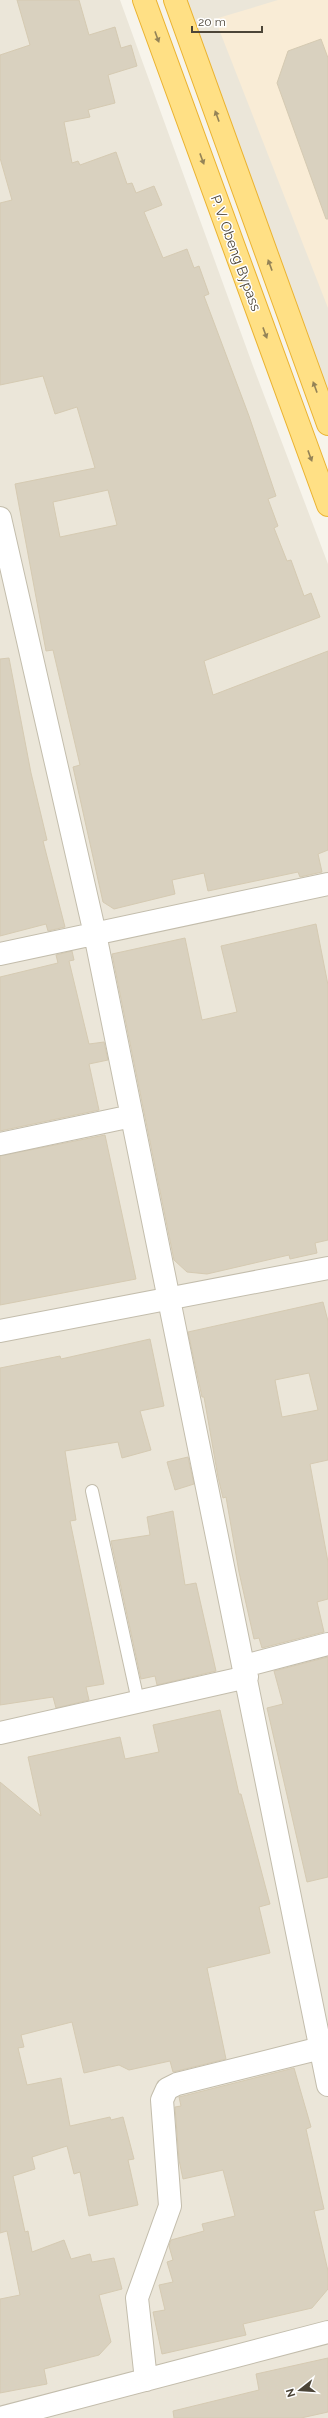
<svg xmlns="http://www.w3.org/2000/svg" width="328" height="2418" font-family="Raleway,sans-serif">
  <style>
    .residential { fill: #ebe6d9 }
    .commercial { fill: #f9ecd6 }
    .building { fill: #d9d1bf; stroke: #d5cab2; fill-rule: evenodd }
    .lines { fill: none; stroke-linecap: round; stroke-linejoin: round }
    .service-casing { stroke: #c3bdac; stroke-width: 14 }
    .minor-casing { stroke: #c3bdac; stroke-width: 24 }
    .tertiary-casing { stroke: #c3bdac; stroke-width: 24 }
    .trunk-casing { stroke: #ebb331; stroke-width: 24 }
    .service { stroke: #fff; stroke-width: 12 }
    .minor { stroke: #fff; stroke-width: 22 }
    .tertiary { stroke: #fff; stroke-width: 22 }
    .trunk { stroke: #ffe085; stroke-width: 22 }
    .oneway { fill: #948357 }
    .labels { text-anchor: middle; stroke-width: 3; stroke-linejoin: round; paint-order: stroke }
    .street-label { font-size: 14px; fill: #4c4538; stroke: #fff }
  </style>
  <rect width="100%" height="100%" fill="#f7f4eb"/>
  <path class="residential" d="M0,0H120L253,366L328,564V2418H0Z
    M178,0H328V407Z"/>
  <path class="commercial" d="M278,0H328V308L215,19Z"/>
  <path class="building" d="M17,0H79L89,35L115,27L121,48L131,45L137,66L108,75L115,103L88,110L90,117L64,122L72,163L78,161L80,165L116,152L127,184L132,183L136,193L154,186L162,205L144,212L163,258L187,249L194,268L199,266L209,294L204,296L249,416L276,496L268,499L278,526L274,528L287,561L291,560L304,596L311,593L320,617L204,661L213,695L328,651V850L318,854L322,872L300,877L298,872L208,891L204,873L172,880L175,894L114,909L103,902L73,767L80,765L53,650L46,651L15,484L95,468L77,407L55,414L43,376L0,385V203L12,200L0,158V55L30,45ZM108,490L117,525L60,537L53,502Z
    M321,39L328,58V219H326L277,83L288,51Z
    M9,658L31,773L47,840L43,841L65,927L48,931L46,924L0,936V659Z
    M316,924L328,985V1240L315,1243L317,1253L290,1259L289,1255L207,1274L187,1272L174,1260L112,954L185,938L202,1020L237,1012L221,946Z
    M72,951L74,960L69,961L89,1044L104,1042L108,1060L89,1064L99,1110L0,1131V977L58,963L56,955Z
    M105,1135L136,1279L0,1305V1156Z
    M323,1302L328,1321V1460L310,1464L328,1562V1599L317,1602L324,1632L262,1648L259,1638L254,1639L239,1572L226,1497L223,1498L218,1477L204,1397H202L188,1332ZM309,1373L318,1410L282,1417L275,1380Z
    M150,1339L164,1406L140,1411L151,1450L122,1458L118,1442L65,1451L76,1520L70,1521L104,1684L86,1687L89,1700L56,1708L53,1697L0,1705V1368L60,1356L61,1359Z
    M188,1457L194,1484L175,1490L167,1462Z
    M173,1511L185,1585L196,1583L216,1671L157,1685L155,1676L141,1679L111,1541L150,1535L147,1517Z
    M328,1657V1877L307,1882L267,1708L283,1704L274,1671Z
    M220,1710L239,1794H241L270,1904L259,1907L270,1953L207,1968L226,2059L173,2072L170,2061L129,2070L119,2065L84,2073L72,2022L21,2035L24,2047L18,2048L27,2085L61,2078L70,2126L110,2117L111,2120L123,2117L134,2159L128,2160L138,2205L89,2216L80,2172L74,2174L67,2146L32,2157L35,2169L13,2176L25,2232L28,2231L32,2252L64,2240L71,2259L90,2254L92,2262L114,2258L122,2289L99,2295L111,2342L99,2355L44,2369L47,2384L0,2393V2299L20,2295L7,2231L0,2233V1782L41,1816L28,1757L120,1737L125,1759L159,1752L153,1725Z
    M294,2068L311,2127L306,2129L324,2209L314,2211L328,2271V2289L312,2308L243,2324L246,2335L162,2354L153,2312L165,2310L159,2285L173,2282L167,2262L173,2260L169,2246L171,2240L204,2231L202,2224L235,2216L223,2170L183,2179L179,2160L175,2107L181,2106L179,2097Z
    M328,2358V2412L301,2418H174L173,2411L259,2390L256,2374Z"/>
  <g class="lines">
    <g class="service-casing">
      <path id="service" d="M92,1491L138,1701"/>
    </g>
    <g class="minor-casing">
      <path id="minor" d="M0,518L95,934L328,2085
        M0,954L328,884
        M0,1144L132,1116
        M244,1666L328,1644
        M0,1733L247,1677
        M146,2380L137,2298L170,2206L162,2100L167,2089L177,2084L321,2048
        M0,2418L328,2332"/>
    </g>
    <g class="tertiary-casing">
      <path id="tertiary" d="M0,1331L328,1268"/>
    </g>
    <g class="trunk-casing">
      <path id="trunk" d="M144,0L328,505
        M175,0L328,424"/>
    </g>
    <use href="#service" class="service"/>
    <use href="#minor" class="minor"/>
    <use href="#tertiary" class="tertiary"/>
    <use href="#trunk" class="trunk"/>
  </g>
  <defs><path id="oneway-solid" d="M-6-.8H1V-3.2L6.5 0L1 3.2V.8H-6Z"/></defs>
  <g class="oneway">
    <use href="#oneway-solid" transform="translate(157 37) rotate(70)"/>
    <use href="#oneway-solid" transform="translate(217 116) rotate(-110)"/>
    <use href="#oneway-solid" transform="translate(202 159) rotate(70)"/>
    <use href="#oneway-solid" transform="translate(270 265) rotate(-110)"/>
    <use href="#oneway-solid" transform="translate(265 333) rotate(70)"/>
    <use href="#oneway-solid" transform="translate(315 387) rotate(-110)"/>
    <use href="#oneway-solid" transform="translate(310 456) rotate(70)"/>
  </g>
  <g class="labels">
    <g class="street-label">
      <text transform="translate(236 253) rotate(70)" y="5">P. V. Obeng Bypass</text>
    </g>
  </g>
  <g transform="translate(300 2390) rotate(253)" stroke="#ffffff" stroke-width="3" paint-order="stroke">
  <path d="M0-3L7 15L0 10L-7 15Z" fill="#4c4538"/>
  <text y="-6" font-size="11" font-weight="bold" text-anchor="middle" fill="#4c4538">N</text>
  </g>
  <path d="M192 26v6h70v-6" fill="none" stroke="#4c4538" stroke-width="2"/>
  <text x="198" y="26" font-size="12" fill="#4c4538" stroke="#ffffff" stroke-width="3" paint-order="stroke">20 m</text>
</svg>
